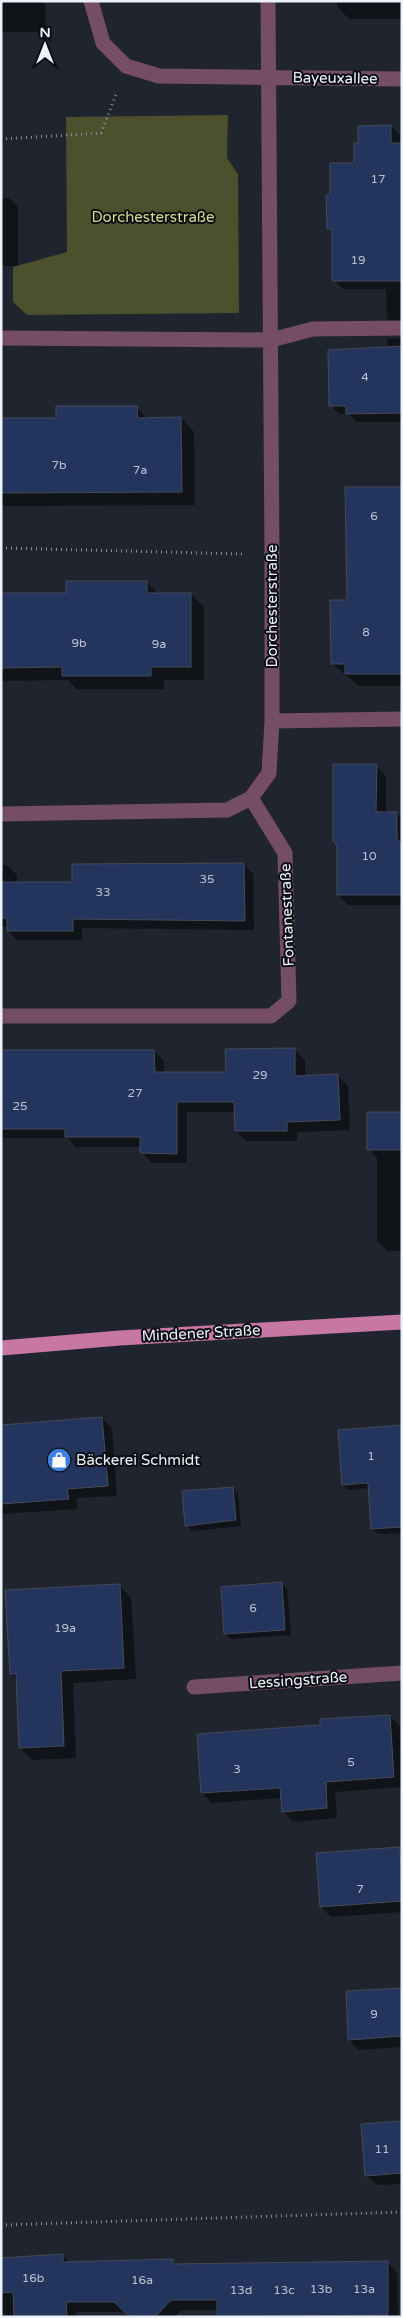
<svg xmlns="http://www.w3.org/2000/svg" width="403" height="2318" font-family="'Varela Round',sans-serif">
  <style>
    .green { fill: #4c502d }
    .shadow { fill: #0007 }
    .building { fill: #24355d; stroke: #454a56 }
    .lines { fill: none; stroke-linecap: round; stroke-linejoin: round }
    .path { stroke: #8d929a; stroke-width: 3; stroke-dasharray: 1 4; stroke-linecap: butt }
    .minor { stroke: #754e63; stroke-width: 15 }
    .major { stroke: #c777a3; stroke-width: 15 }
    .labels { text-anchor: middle; stroke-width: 4; stroke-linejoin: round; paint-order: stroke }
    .number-label { font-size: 12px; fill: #bbc2d1 }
    .street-label { font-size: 15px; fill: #edf1f8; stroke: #0b0d12 }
    .park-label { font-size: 15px; fill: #d3dd8c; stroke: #0b0d12 }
    .poi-label { font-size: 15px; fill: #edf1f8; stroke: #0b0d12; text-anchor: start }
  </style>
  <rect width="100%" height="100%" fill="#1f242e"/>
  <path class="green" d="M228,115L227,158L238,174L239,313L27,315L13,302V267L67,252L66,117Z"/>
  <path class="shadow" d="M1,1H45L46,32H1Z
    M337,1H402V19H349L337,6Z
    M391,126L400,135V144H402V328L396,327L387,318L386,289H343L334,280L333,234L328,228L331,196L356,164L359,144Z
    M1,198H9L18,207V266H1Z
    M402,338V422H357L348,414H339L330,405L350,348H388L387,339Z
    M137,408L148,419L181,418L194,432L195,505L1,506V419H57Z
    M402,488V686H359L332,664L348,601Z
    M147,582L158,594H191L204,607V680H164V689H77L68,680L1,681V594H67Z
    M376,766L386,776V813H397L402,818V905H348L338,895Z
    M244,864L253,874L254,930L82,928V940H17L8,931V927H1V865H7L17,875V884H73Z
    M294,1049L305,1060V1077L338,1076L348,1086L350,1130L297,1132V1141H246L236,1131V1112H187V1163H152L142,1152V1147H76L68,1138H1V1051H154L164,1061V1074H227Z
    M402,1113V1251H388L377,1241V1158L368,1149Z
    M102,1418L112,1428L117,1496L76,1498L78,1509L1,1514V1427Z
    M402,1426V1533L378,1534L372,1529L369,1488L349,1490L343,1485Z
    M233,1488L238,1494L241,1526L192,1531L187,1525Z
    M282,1584L287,1589L291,1635L231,1639L226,1633Z
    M119,1585L131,1598L136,1679L73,1683L76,1758L32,1760L20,1748L17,1680L11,1674Z
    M389,1716L400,1726L402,1787L335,1792L337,1818L293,1822L283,1811L282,1798L212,1803L202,1793L198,1735L322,1726Z
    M399,1848L402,1851V1912L331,1917L321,1907Z
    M402,1989V2047L359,2050L349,2040Z
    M402,2122V2184L377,2185L366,2175Z
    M62,2255L70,2263L172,2260L177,2265L387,2262L397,2273L398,2317H219V2310H181L174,2317H131L125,2312H76V2317H1V2259Z"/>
  <path class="building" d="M391,125V143H402V281H332V229H327L326,195H330V163H354V143H358V126Z
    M402,346V413L346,414V406H329L328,350Z
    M56,406H137L138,418L181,417L182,492L1,493V418H56Z
    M345,487H402V674H345V664H331L330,600H347Z
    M66,581H147V593H191V667H151V676H62V667L1,668V593H66Z
    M333,764H377L376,812H397V838L402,847V895H337V845L333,841Z
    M244,863L245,921L73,919V931H7V918H1V882H72V864Z
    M295,1048V1076L338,1074L340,1120L287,1122V1131H235L234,1102H177V1154L140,1153V1137H65V1129H1V1050H154L155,1072H226L225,1049Z
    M367,1112H402V1150H367Z
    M102,1417L108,1486L67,1489L69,1499L1,1504V1425Z
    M402,1425V1527L371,1529L368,1483L342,1485L338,1430Z
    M233,1487L236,1520L185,1526L182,1491Z
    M282,1582L285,1630L224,1634L221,1587Z
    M120,1584L124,1668L61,1671L64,1746L19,1748L16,1674H10L5,1590Z
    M390,1715L394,1777L326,1782L327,1808L282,1812L280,1788L201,1793L197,1734L320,1725V1719Z
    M400,1847L402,1901L320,1907L316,1853Z
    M402,1988V2036L348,2040L346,1991Z
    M402,2121V2173L365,2176L361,2124Z
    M63,2254V2262L173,2259V2264L388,2261V2315L217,2317V2300H171L155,2317H130L114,2302H66L67,2317H14L13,2292L1,2293V2258Z"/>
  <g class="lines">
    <path class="path" d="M1,139L101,133L117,92
      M1,548L244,554
      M1,2225L402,2212"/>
    <path class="minor" d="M91,1L103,43L126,66L159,76L402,79
      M1,338L271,340L313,329L402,328
      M272,721L402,719
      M1,814L227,810L251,798L269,773L272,721V555L268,1
      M1,1016H271L289,1001L285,853L251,798
      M194,1687L402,1673"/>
    <path class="major" d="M1,1348L120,1338L402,1322"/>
  </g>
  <defs>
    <g id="shop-disc" transform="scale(1.25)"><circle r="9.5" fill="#3f7fe0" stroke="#0b0d12"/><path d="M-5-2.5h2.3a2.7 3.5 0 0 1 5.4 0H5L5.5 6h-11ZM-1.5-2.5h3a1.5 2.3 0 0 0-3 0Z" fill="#fff"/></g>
  </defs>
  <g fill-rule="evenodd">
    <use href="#shop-disc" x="59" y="1460"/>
  </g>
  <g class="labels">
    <g class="number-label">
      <text x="378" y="183">17</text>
      <text x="358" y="264">19</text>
      <text x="365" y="381">4</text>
      <text x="59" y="469">7b</text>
      <text x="140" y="474">7a</text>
      <text x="374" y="520">6</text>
      <text x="366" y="636">8</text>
      <text x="79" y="647">9b</text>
      <text x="159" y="648">9a</text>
      <text x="369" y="860">10</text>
      <text x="207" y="883">35</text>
      <text x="103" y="896">33</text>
      <text x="260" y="1079">29</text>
      <text x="135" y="1097">27</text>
      <text x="20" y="1110">25</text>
      <text x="371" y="1460">1</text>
      <text x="253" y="1612">6</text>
      <text x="65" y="1632">19a</text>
      <text x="351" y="1766">5</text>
      <text x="237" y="1773">3</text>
      <text x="360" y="1893">7</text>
      <text x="374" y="2018">9</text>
      <text x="382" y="2153">11</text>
      <text x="33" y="2282">16b</text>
      <text x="142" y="2284">16a</text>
      <text x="321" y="2293">13b</text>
      <text x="364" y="2293">13a</text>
      <text x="241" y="2294">13d</text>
      <text x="284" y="2294">13c</text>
    </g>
    <g class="street-label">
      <text transform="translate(335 78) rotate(1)" y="5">Bayeuxallee</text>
      <text transform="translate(272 606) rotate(-90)" y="5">Dorchesterstraße</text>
      <text transform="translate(287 915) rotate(-92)" y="5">Fontanestraße</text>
      <text transform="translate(201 1333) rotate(-3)" y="5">Mindener Straße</text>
      <text transform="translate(298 1680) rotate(-4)" y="5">Lessingstraße</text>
    </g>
    <g class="park-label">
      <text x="153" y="222">Dorchesterstraße</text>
    </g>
    <g class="poi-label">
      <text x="76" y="1465">Bäckerei Schmidt</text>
    </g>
  </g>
  <rect width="403" height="2318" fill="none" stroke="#edf1f8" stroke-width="5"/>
  <g transform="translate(45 45)" stroke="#0b0d12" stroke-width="4" paint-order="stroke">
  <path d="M0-4L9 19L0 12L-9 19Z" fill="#edf1f8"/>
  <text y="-8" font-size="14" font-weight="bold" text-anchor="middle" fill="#edf1f8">N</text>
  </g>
</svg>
